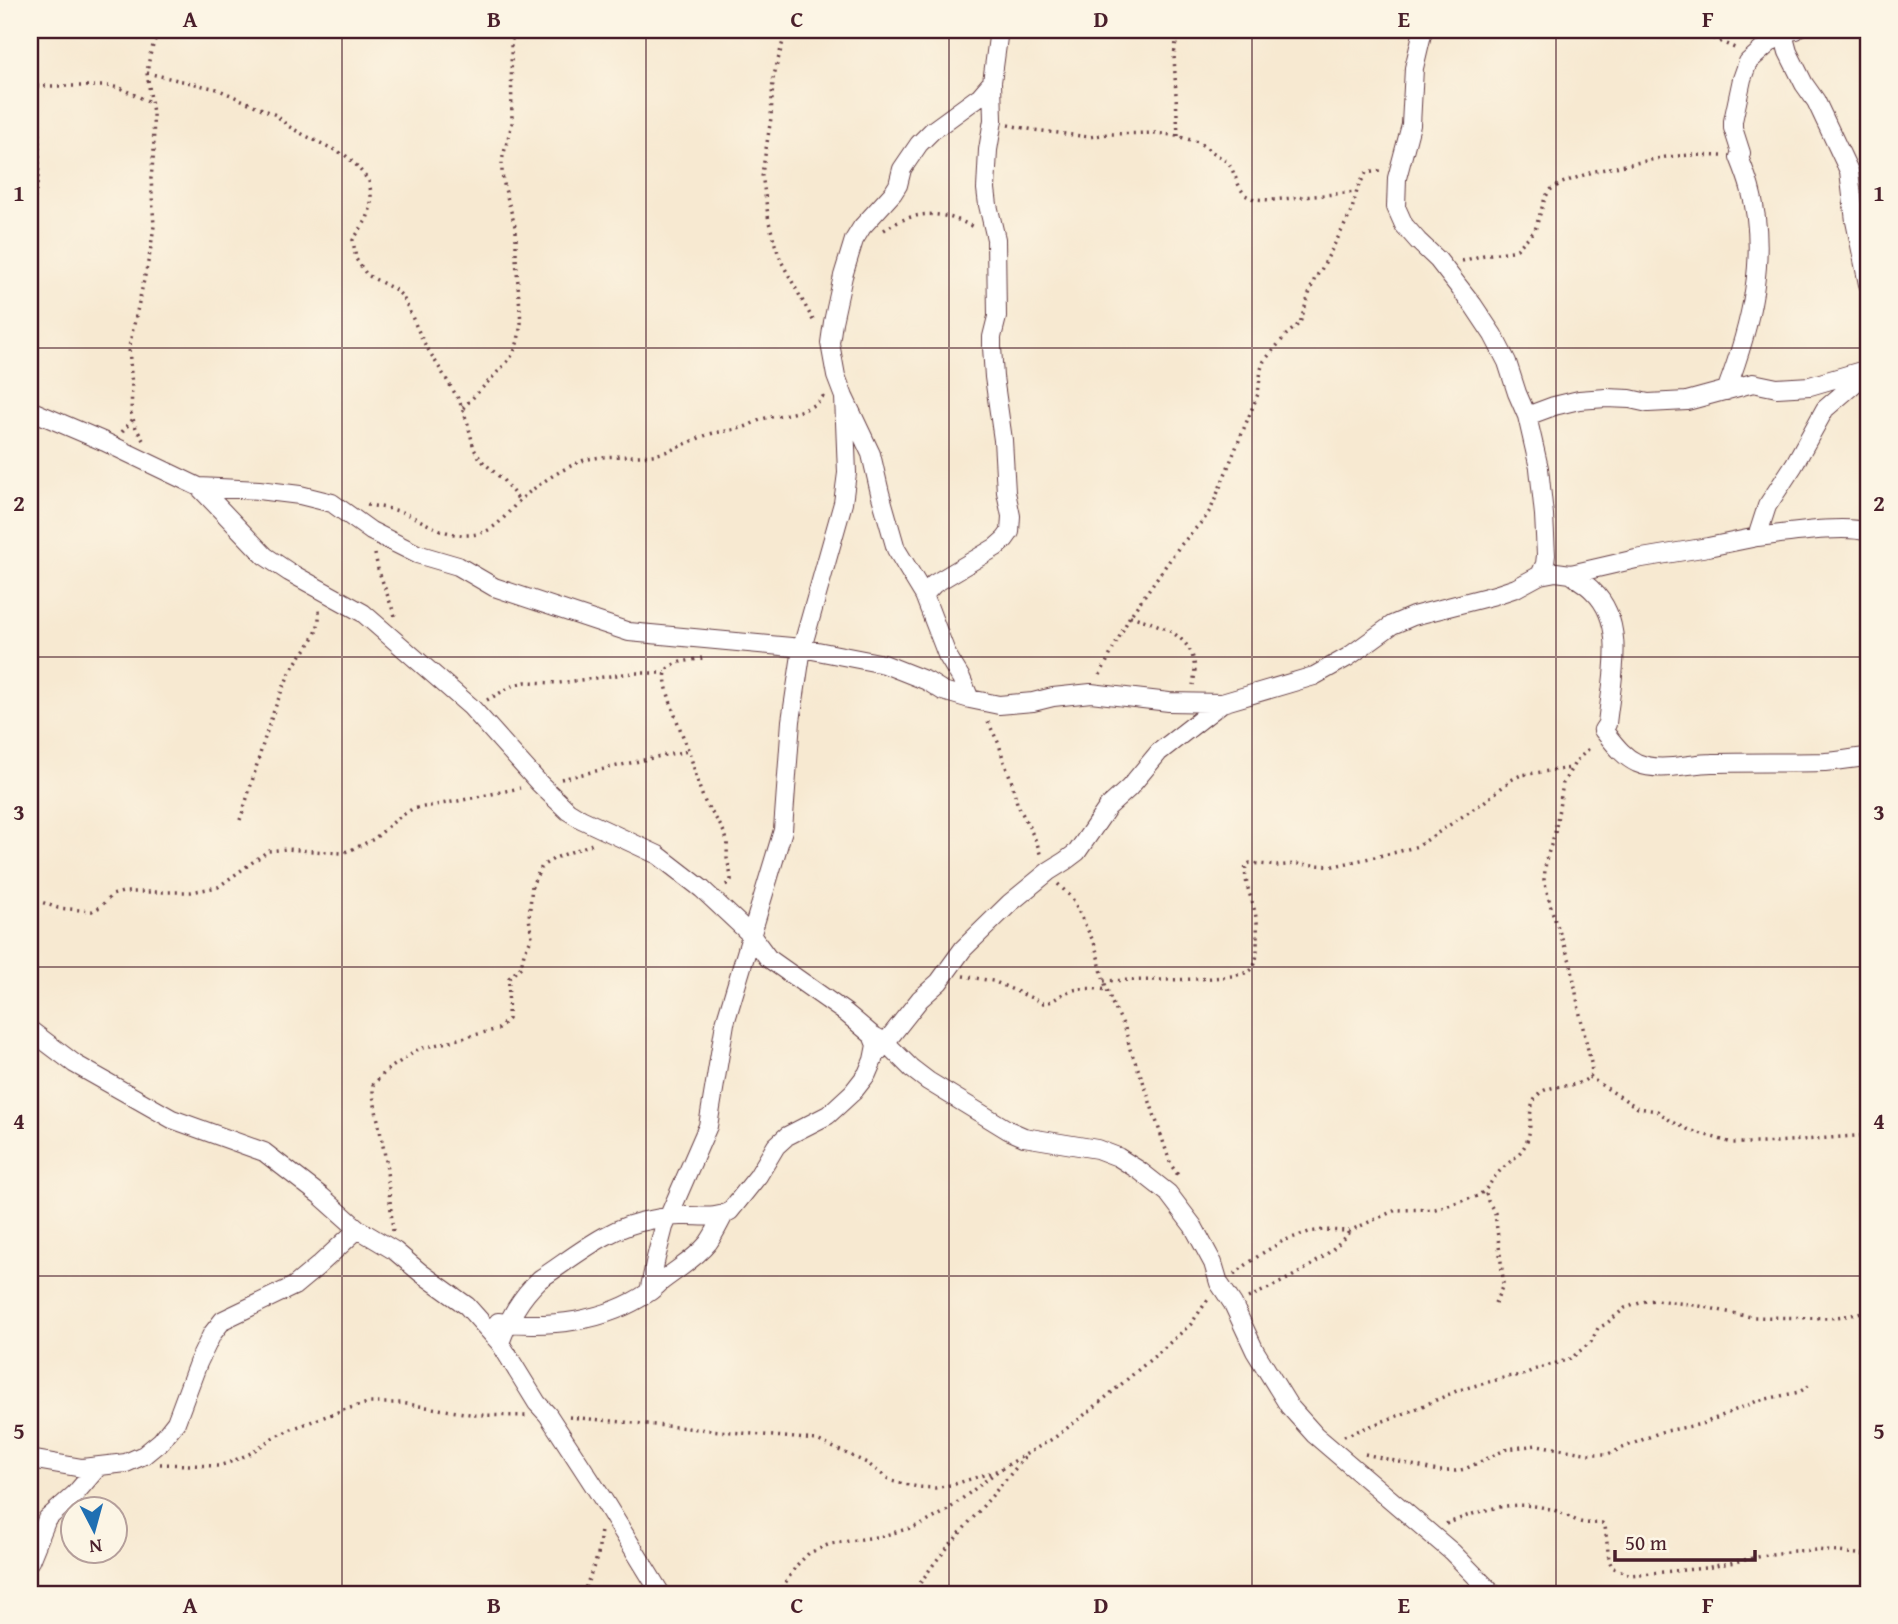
<svg xmlns="http://www.w3.org/2000/svg" width="1898" height="1624" font-family="'Gentium Book Plus',serif">
  <style>
    .lines { fill: none; stroke-linecap: round; stroke-linejoin: round }
    .minor-casing { stroke: #643d44; stroke-width: 20 }
    .path { stroke: #643d44; stroke-width: 3.5; stroke-dasharray: 2 5; stroke-linecap: butt }
    .minor { stroke: #fff; stroke-width: 18 }
    .grid { fill: none; stroke: #4a1f2b; stroke-width: 2; stroke-opacity: 0.55 }
    .neatline { fill: none; stroke: #4a1f2b; stroke-width: 2.5 }
    .grid-label { font-size: 23px; text-anchor: middle; font-weight: bold; fill: #4a1f2b }
  </style>
  <rect width="100%" height="100%" fill="#fcf5e5"/>
  <filter id="ink" filterUnits="userSpaceOnUse"><feTurbulence type="fractalNoise" baseFrequency=".0143" numOctaves="2"/><feDisplacementMap in="SourceGraphic" scale="14" xChannelSelector="R" yChannelSelector="G"/><feConvolveMatrix kernelMatrix="1 2 1 2 8 2 1 2 1" color-interpolation-filters="sRGB"/></filter>
  <filter id="wash" filterUnits="userSpaceOnUse"><feTurbulence type="fractalNoise" baseFrequency=".00686" numOctaves="4" result="noise"/><feDisplacementMap in="SourceGraphic" scale="28" xChannelSelector="R" yChannelSelector="G"/><feGaussianBlur stdDeviation="1.57" result="paint"/><feColorMatrix in="noise" values="0 0 0 0 0 0 0 0 0 0 0 0 0 0 0 0 0 1.4 0 .05"/><feComposite in="paint" operator="in"/></filter>
  <g filter="url(#wash)">
    <rect width="100%" height="100%" fill="#f7e9d1"/>
  </g>
  <g filter="url(#ink)">
    <g class="lines">
      <g class="minor-casing">
        <path id="minor" d="M1423,30L1414,68L1411,125L1397,178L1396,207L1404,225L1418,241L1438,260L1473,305L1493,335L1507,362L1517,393L1527,416L1539,468L1544,515L1546,555L1545,564L1540,575
          M1782,30L1788,52L1804,84L1816,101L1849,171L1855,221L1868,284
          M1726,391C1750,328 1769,255 1750,188C1747,177 1743,167 1739,157L1741,153L1733,128V121L1742,79L1748,62L1782,32L1796,30
          M30,410L105,442L199,487L265,556L289,572L363,613L471,707L539,783L568,811L581,819L658,855L702,889L751,935L768,958L846,1013L872,1035L876,1045L873,1060L867,1074L853,1092L828,1115L787,1136L776,1146L758,1176L730,1211C715,1220 699,1215 682,1216C672,1216 660,1218 650,1220C609,1226 574,1257 540,1279C520,1298 509,1318 500,1343
          M1527,416L1554,406L1579,400L1606,398L1630,399L1648,403L1687,401L1753,383L1777,388L1810,386L1868,369
          M199,487L259,490L300,495L332,503L371,531L417,554L458,566L494,587L629,632L802,648L884,664L927,681L943,691L970,699L999,705L1033,702L1053,697L1091,693L1169,702L1222,703L1314,676L1348,657L1392,625L1413,616L1495,595L1516,588L1540,575L1556,572L1571,574L1636,559L1708,547L1757,537L1767,506L1794,465L1825,409L1868,372
          M1757,537C1784,534 1845,524 1868,532
          M1571,574C1578,580 1587,584 1593,591C1628,624 1611,682 1607,724L1603,730C1613,742 1622,756 1637,763C1660,773 1689,763 1712,763C1750,762 1788,763 1825,762C1840,761 1854,758 1868,757
          M924,595L934,584L996,547L1005,539L1010,532L1011,516L1006,492L1003,440L994,377L992,347V337L997,317L996,239L988,205L986,189L988,150L993,120L992,82L999,30
          M970,699L961,678L947,655L924,595L896,549L880,493L871,454L844,397L836,376L830,343L833,322L843,276L854,240L862,227L893,193L898,185L902,169L919,144L932,131L980,96L992,82
          M30,1030L75,1064L172,1119L264,1152L321,1196L358,1229L395,1251L421,1273L467,1306L500,1343L537,1403L548,1415L604,1501L661,1594
          M872,1035L885,1042L911,1068L928,1081L1008,1130L1024,1137L1097,1149L1118,1157L1140,1171L1168,1193L1193,1226L1213,1263L1219,1283L1233,1304L1255,1351L1289,1406L1315,1435L1452,1552L1493,1594
          M878,1052L920,999L939,982L963,949L1010,903L1049,871L1065,861L1077,852L1108,807L1129,788L1159,752L1222,703
          M649,1292L656,1258L664,1227L708,1126L725,1023L783,830L791,721L802,648L843,503L847,473L844,397
          M498,1322C549,1328 606,1322 649,1292C655,1288 660,1282 666,1278C680,1267 696,1258 708,1243C714,1235 719,1224 724,1215
          M30,1459L82,1468L126,1463L144,1455L161,1441L176,1422L198,1363L212,1334L223,1320L294,1286L318,1266L358,1229
          M30,1561L47,1519L75,1494L98,1467"/>
      </g>
      <path class="path" d="M786,30L773,79L771,118L762,174L769,222L775,244L781,261L814,322
        M1694,30L1737,49
        M147,73L217,89L276,115L288,126L304,135L345,155L356,165L369,181L371,193V206L367,219L353,240L356,259L367,275L396,290L403,297L423,341L459,400L468,424L474,449L481,460L503,480L519,500
        M30,86H109L120,88L150,102
        M1008,125L1034,130L1089,137L1108,134L1155,133L1173,135L1198,142L1227,162L1231,167L1240,188L1245,195L1254,199L1272,200L1356,192
        M1178,136L1174,55L1178,30
        M30,212C32,205 35,198 36,191C42,158 38,119 36,86
        M884,230C916,209 942,210 975,228
        M1462,261L1484,255L1512,251L1517,249L1535,230L1545,198L1550,190L1562,183L1595,171L1666,157L1690,155L1723,156
        M463,408L509,360L514,352L518,341L521,323L516,258V230L505,189L502,174V160L512,124L511,42L516,30
        M122,432L133,419
        M143,440L136,428L131,413L132,388L129,347L150,253L154,226L151,178L154,150L153,113L147,73L150,55L158,30
        M367,505C381,507 396,509 409,515C428,524 446,536 468,535C495,534 503,517 519,501C535,486 557,472 577,463C598,453 628,458 651,455C672,453 690,440 710,434C721,431 731,431 741,428C750,426 757,420 766,418C784,414 812,413 824,395
        M375,554L378,569L395,616
        M1130,616C1154,623 1190,633 1194,663C1196,670 1194,678 1193,685
        M702,658C692,661 672,661 667,670C659,682 684,737 689,752C695,769 698,788 706,804C713,815 721,824 726,837C728,844 727,851 727,858C728,865 731,872 731,880L727,884L722,886
        M1100,675L1130,616L1179,547L1205,518L1211,509L1258,394L1261,369L1264,361L1286,335L1300,323L1311,288L1315,278L1321,270L1351,213L1358,187L1366,173L1380,171
        M487,700L514,685L526,682L559,683L632,673H665
        M988,722L999,744L1004,762L1011,779L1017,803L1037,843L1041,857
        M561,779L665,755L689,751
        M240,820C257,770 267,718 291,671C303,647 321,640 319,610
        M1058,884L1072,898L1095,945L1104,981L1112,1003L1125,1028L1130,1049L1143,1081L1171,1165L1180,1178
        M30,898L58,908L92,911L100,907L112,895L123,892H191L218,887L268,851L286,849L341,853L351,850L374,839L397,819L412,809L458,801L520,788
        M963,976L993,981L1043,1003C1052,1003 1057,997 1065,993C1077,987 1094,988 1107,990
        M1104,981C1128,979 1241,983 1252,969C1258,962 1257,947 1257,938C1257,931 1258,924 1256,917C1253,900 1243,882 1246,865L1250,863L1277,866L1295,864L1334,866L1397,852L1418,846L1484,802L1511,780L1521,775L1571,768
        M1589,1077L1638,1108L1657,1111L1671,1121L1689,1130L1732,1143H1763L1868,1135
        M393,1231L386,1161L373,1095V1085L386,1071L419,1049L498,1029L508,1019L509,978L521,967L524,953L532,937L529,918L532,885L542,866L555,858L592,844
        M1234,1274L1261,1254L1283,1241L1309,1232L1323,1230L1349,1231L1396,1210L1435,1209L1478,1196L1485,1190
        M1248,1298C1286,1280 1322,1265 1349,1232
        M1495,1303L1503,1285V1278L1495,1213L1488,1201L1485,1190C1490,1185 1493,1178 1498,1173C1508,1162 1521,1156 1527,1141C1533,1126 1526,1108 1538,1095C1551,1081 1577,1092 1592,1074L1591,1063L1579,1010L1571,964L1552,911L1544,880L1546,860L1555,833L1563,783L1576,761L1592,746
        M569,1417L817,1440L867,1463L891,1481L918,1487L935,1488L955,1484L999,1470
        M1344,1436L1413,1410L1459,1390L1507,1377L1523,1375L1533,1370L1570,1359L1591,1342L1598,1328L1606,1324L1625,1308L1646,1301L1656,1300L1695,1305L1751,1317L1829,1318L1852,1315L1868,1310
        M1365,1454L1438,1471H1456L1465,1469L1507,1449L1537,1445L1590,1454H1608L1661,1432L1702,1424L1757,1401L1799,1392L1809,1386
        M160,1464L218,1466L228,1463L249,1454L274,1437L294,1428L343,1410L368,1403H401L476,1415L526,1416
        M1446,1524C1481,1510 1512,1499 1550,1509C1561,1512 1570,1518 1580,1522C1587,1524 1595,1523 1602,1523L1605,1526L1609,1560L1612,1567L1630,1575L1706,1568L1772,1554L1794,1551L1818,1550L1868,1555
        M583,1594L598,1555L601,1530
        M778,1594L797,1565L809,1553L830,1544L882,1536L921,1525L945,1512L999,1470L1054,1438L1092,1409L1157,1354L1191,1324L1209,1298
        M912,1594L936,1561L1026,1456"/>
      <use href="#minor" class="minor"/>
    </g>
  </g>
  <path class="grid" d="M342,30V1594M646,30V1594M949,30V1594M1252,30V1594M1556,30V1594M30,348H1868M30,657H1868M30,967H1868M30,1276H1868"/>
  <rect width="1898" height="1624" fill="none" stroke="#fcf5e5" stroke-width="77"/>
  <g transform="translate(94 1530) rotate(174)"><circle r="33" fill="#fcf5e5" stroke="#b59f9b" stroke-width="2"/>
  <path d="M0-5L12 26L0 18L-12 26Z" fill="#1f6fb2"/>
  <text y="-10" font-size="19" font-weight="bold" text-anchor="middle" fill="#4a1f2b">N</text>
  </g>
  <path d="M1615 1550v10h140v-10" fill="none" stroke="#4a1f2b" stroke-width="3.5"/>
  <text x="1625" y="1550" font-size="21" fill="#4a1f2b" stroke="#fcf5e5" stroke-width="5" paint-order="stroke">50 m</text>
  <rect x="38" y="38" width="1822" height="1548" class="neatline"/>
  <g class="grid-label">
    <text x="190" y="27">A</text>
    <text x="494" y="27">B</text>
    <text x="797" y="27">C</text>
    <text x="1101" y="27">D</text>
    <text x="1404" y="27">E</text>
    <text x="1708" y="27">F</text>
    <text x="19" y="201">1</text>
    <text x="1879" y="201">1</text>
    <text x="19" y="511">2</text>
    <text x="1879" y="511">2</text>
    <text x="19" y="820">3</text>
    <text x="1879" y="820">3</text>
    <text x="19" y="1129">4</text>
    <text x="1879" y="1129">4</text>
    <text x="19" y="1439">5</text>
    <text x="1879" y="1439">5</text>
    <text x="190" y="1613">A</text>
    <text x="494" y="1613">B</text>
    <text x="797" y="1613">C</text>
    <text x="1101" y="1613">D</text>
    <text x="1404" y="1613">E</text>
    <text x="1708" y="1613">F</text>
  </g>
</svg>
